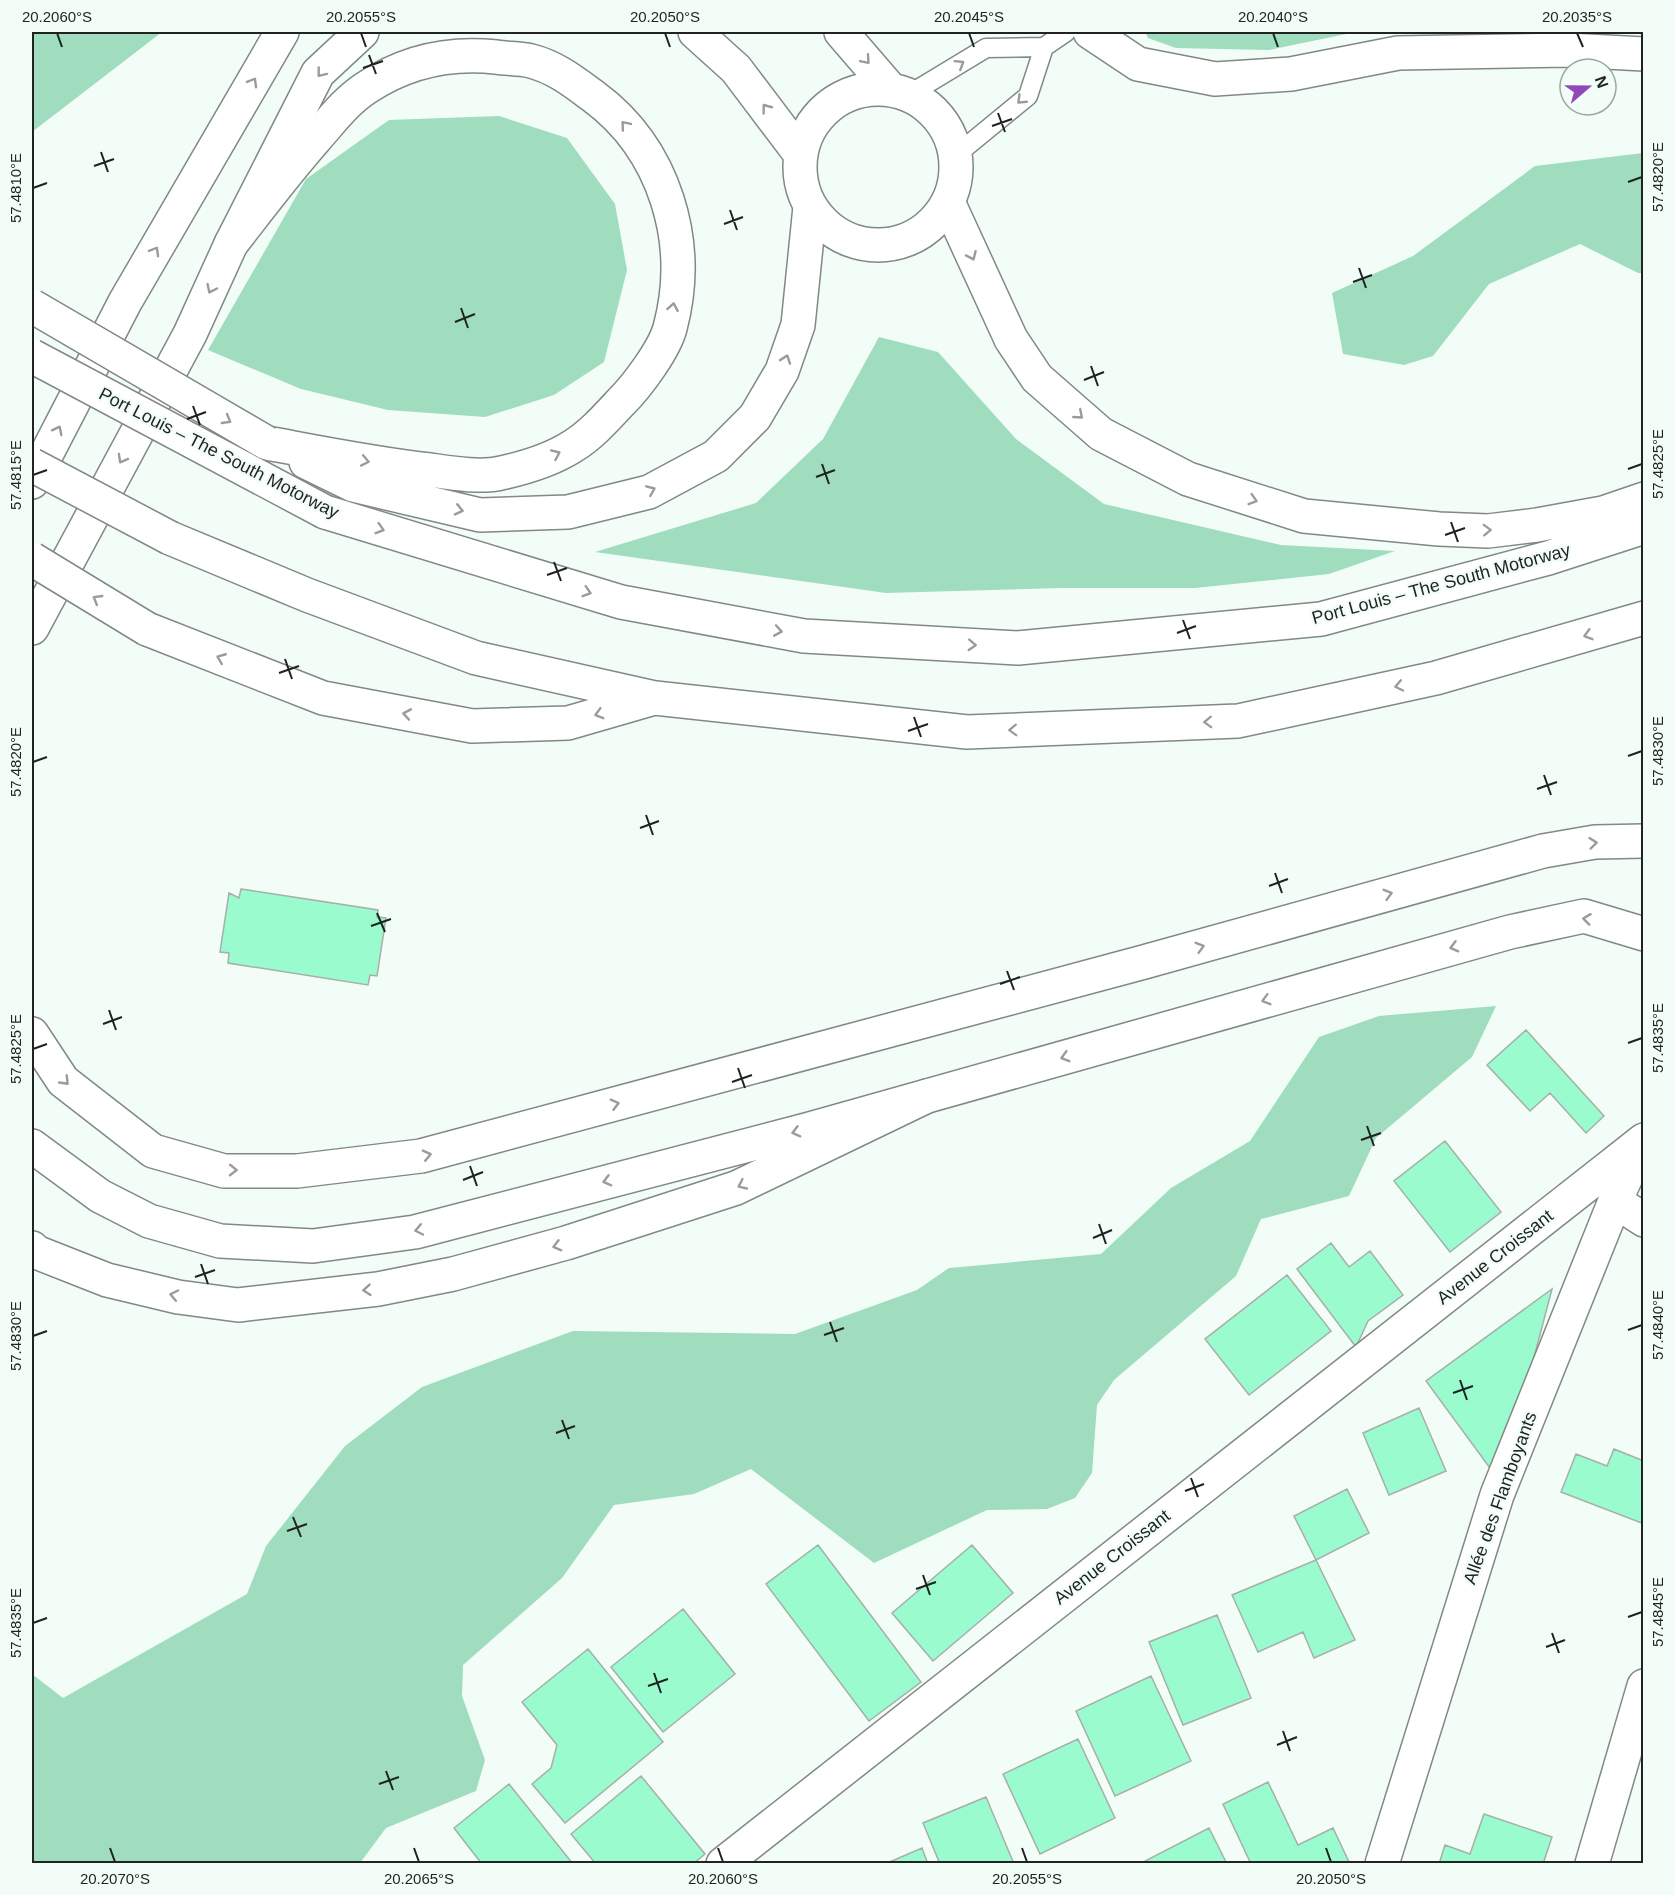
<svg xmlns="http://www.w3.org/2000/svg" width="1675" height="1895" font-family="Arial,sans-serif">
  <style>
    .green { fill: #9fddbe }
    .building { fill: #9afbce; stroke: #a6afaa; stroke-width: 1.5 }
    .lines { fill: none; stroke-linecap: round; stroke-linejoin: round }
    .service-casing { stroke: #808984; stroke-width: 21 }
    .minor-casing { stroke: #808984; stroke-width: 36 }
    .tertiary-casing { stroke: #808984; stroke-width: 36 }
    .primary-casing { stroke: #808984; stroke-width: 36 }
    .trunk-casing { stroke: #808984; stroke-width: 36 }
    .service { stroke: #fff; stroke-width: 18 }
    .minor { stroke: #fff; stroke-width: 33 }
    .tertiary { stroke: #fff; stroke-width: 33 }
    .primary { stroke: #fff; stroke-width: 33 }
    .trunk { stroke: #fff; stroke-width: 33 }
    .primary-bridge-casing { stroke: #808984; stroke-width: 36; stroke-linecap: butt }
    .trunk-bridge-casing { stroke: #808984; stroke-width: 36; stroke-linecap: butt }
    .primary-bridge { stroke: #fff; stroke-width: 33 }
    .trunk-bridge { stroke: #fff; stroke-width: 33 }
    .oneway { stroke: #9a9c9b }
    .ticks { fill: none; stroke: #1f2321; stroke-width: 2 }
    .labels { text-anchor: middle; stroke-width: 5; stroke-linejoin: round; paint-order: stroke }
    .street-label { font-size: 18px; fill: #1f2321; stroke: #f2fdf7 }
    .neatline { fill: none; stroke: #1f2321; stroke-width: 2 }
    .ticks-label { font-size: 15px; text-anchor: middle; fill: #1f2321 }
  </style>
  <rect width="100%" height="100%" fill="#f2fdf7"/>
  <path class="green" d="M32,32H162L32,132Z
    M1145,32H1356L1269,50L1176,48L1148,38Z
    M499,116L567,138L615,204L627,270L604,362L554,395L485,417L388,410L301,389L208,350L306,179L389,120Z
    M1643,153V273H1638L1580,244L1489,284L1433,356L1404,365L1343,354L1332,293L1413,256L1535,166Z
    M879,337L938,352L1016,439L1104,504L1281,545L1395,551L1329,574L1195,588H1061L886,593L595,552L756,503L823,439Z
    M1496,1006L1472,1057L1376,1138L1349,1196L1261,1219L1236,1276L1114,1380L1097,1405L1092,1473L1075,1498L1047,1509L987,1510L874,1563L751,1469L694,1494L614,1505L562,1578L463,1665L462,1696L485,1760L476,1791L386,1828L360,1863H32V1674L63,1698L247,1594L266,1546L345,1446L422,1387L573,1331L795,1334L917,1290L949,1268L1101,1254L1171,1188L1250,1141L1319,1037L1379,1016Z"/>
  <path class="building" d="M241,889L378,910L377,917L386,918L377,976L370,975L368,985L228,963L229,953L220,952L229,893L239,898Z
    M1526,1030L1604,1116L1586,1133L1550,1093L1530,1111L1487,1065Z
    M1445,1141L1501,1212L1450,1252L1394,1181Z
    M1331,1243L1349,1267L1370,1251L1403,1295L1368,1321L1356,1347L1297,1269Z
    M1287,1275L1331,1331L1249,1395L1205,1339Z
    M1552,1289L1501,1483L1426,1381Z
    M1419,1408L1446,1471L1389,1495L1363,1433Z
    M1614,1449L1644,1461V1524L1561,1492L1576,1454L1607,1466Z
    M1347,1489L1369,1533L1316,1560L1294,1516Z
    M818,1545L921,1682L869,1721L766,1584Z
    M972,1545L1013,1593L933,1661L892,1613Z
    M1316,1560L1355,1640L1314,1658L1303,1632L1258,1652L1232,1595Z
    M683,1609L735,1674L663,1732L611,1667Z
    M1217,1615L1251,1698L1183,1725L1149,1642Z
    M588,1649L663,1742L565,1823L532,1784L551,1768L557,1745L522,1702Z
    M1151,1676L1191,1761L1115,1796L1076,1711Z
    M1078,1739L1115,1818L1040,1854L1003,1774Z
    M641,1776L705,1854L693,1864H596L571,1834Z
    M1268,1782L1298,1845L1333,1828L1350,1864H1251L1223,1804Z
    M509,1784L573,1864H482L454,1828Z
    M986,1797L1014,1864H940L923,1823Z
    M1484,1814L1552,1837L1543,1864H1439L1445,1845L1470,1854Z
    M1209,1828L1227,1864H1146L1145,1861Z
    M922,1848L928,1864H885Z"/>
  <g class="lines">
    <g class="service-casing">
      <path id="service" d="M910,94L986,48L1044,47L1066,32
        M956,155L1028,96L1044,47"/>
    </g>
    <g class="minor-casing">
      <path id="minor" d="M1090,32L1138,64L1215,79L1291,74L1398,53L1568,50L1644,54
        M1615,1201L1644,1220
        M723,1864L1644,1140
        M1382,1864L1497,1495L1615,1201L1641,1145
        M1592,1864L1644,1686"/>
    </g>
    <g class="tertiary-casing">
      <path id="tertiary" d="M695,32L736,69L801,155
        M841,32L891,90
        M800 167a78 78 0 1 1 156 0a78 78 0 1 1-156 0Z
        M32,482L125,302L282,32
        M32,628L190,334L231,244L318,73L362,32
        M32,1034L63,1081L153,1151L224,1171H297L421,1156L1144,962L1543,851L1595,842L1644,841
        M32,1146L100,1196L149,1221L220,1241L313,1246L415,1232L810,1129L1510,932L1584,916L1644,934"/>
    </g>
    <g class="primary-casing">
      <path id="primary" d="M231,244C259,208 286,172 316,138C332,120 346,101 366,88C406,61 449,52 496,57C507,59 520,58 531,61C555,67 574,82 593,96C665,149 693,242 670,328C664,350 637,386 621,402C607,417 591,435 573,446C553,459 524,468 501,473C481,478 451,473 430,470C375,464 321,453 267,443
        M306,462L353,485L480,515L568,512L649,492L716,456L755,417L782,371L798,325L810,207
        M32,1248L36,1252L107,1280L178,1297L238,1305L378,1289L453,1274L566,1243L736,1188L927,1096"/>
    </g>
    <g class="trunk-casing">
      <path id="trunk" d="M948,202L1011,339L1037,378L1101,434L1188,479L1304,516L1439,529L1488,531L1537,525L1603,513L1644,499
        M325,512L621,602L804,636L1018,648L1321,619L1548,558L1644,527
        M170,538L307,595L476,658L655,698L967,732L1238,721L1436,678L1644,618
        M147,629L323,698L472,726L568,723L651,699"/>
    </g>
    <use href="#service" class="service"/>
    <use href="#minor" class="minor"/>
    <use href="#tertiary" class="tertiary"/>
    <use href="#primary" class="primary"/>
    <use href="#trunk" class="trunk"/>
    <g class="primary-bridge-casing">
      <path id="primary-bridge" d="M32,306L267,443"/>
    </g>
    <g class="trunk-bridge-casing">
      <path id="trunk-bridge" d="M32,356L325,512
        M32,465L170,538
        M32,559L147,629"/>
    </g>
    <use href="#primary-bridge" class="primary-bridge"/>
    <use href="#trunk-bridge" class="trunk-bridge"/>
  </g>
  <defs><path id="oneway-chevron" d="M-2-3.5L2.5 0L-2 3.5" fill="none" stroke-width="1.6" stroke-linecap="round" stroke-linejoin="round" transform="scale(1.5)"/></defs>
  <g class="oneway">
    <use href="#oneway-chevron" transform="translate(866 60) rotate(49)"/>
    <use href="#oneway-chevron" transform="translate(960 64) rotate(-32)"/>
    <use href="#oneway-chevron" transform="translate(321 73) rotate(128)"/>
    <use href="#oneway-chevron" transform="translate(253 82) rotate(-60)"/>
    <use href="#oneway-chevron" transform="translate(1021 100) rotate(136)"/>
    <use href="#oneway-chevron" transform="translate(766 108) rotate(-127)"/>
    <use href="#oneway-chevron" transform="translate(625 125) rotate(-130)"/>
    <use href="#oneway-chevron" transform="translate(155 251) rotate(-60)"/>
    <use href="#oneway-chevron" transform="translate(972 256) rotate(66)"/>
    <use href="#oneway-chevron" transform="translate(211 289) rotate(115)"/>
    <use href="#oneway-chevron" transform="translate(673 307) rotate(-80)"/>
    <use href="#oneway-chevron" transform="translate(786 359) rotate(-71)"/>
    <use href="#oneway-chevron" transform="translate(1079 415) rotate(41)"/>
    <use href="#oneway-chevron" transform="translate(227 420) rotate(30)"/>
    <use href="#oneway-chevron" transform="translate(58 430) rotate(-63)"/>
    <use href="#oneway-chevron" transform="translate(556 454) rotate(-24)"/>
    <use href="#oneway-chevron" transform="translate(122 459) rotate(119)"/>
    <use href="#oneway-chevron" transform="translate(365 461) rotate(11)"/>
    <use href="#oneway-chevron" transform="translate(651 490) rotate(-23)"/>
    <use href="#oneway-chevron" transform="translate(1253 500) rotate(17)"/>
    <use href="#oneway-chevron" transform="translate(459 510) rotate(13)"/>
    <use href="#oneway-chevron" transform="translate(380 529) rotate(17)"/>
    <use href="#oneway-chevron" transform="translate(1487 530) rotate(-2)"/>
    <use href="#oneway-chevron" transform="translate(587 592) rotate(17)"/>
    <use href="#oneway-chevron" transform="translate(97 599) rotate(-149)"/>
    <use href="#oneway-chevron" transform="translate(778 631) rotate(10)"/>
    <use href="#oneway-chevron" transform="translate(1588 635) rotate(164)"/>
    <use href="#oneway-chevron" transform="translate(972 645) rotate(3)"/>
    <use href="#oneway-chevron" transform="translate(221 658) rotate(-158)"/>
    <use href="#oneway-chevron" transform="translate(1399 686) rotate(168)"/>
    <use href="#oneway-chevron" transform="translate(407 714) rotate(-170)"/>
    <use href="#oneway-chevron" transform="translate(599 714) rotate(164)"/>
    <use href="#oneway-chevron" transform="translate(1208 722) rotate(178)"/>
    <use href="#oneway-chevron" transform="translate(1013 730) rotate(178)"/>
    <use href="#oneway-chevron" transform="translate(1593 843) rotate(-6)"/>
    <use href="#oneway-chevron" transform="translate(1388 894) rotate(-16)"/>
    <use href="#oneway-chevron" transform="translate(1587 919) rotate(-173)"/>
    <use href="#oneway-chevron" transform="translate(1200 947) rotate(-16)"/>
    <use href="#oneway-chevron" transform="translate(1454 947) rotate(165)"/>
    <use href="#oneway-chevron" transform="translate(1266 1000) rotate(164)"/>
    <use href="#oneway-chevron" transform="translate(1065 1057) rotate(164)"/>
    <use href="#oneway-chevron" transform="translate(65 1081) rotate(46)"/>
    <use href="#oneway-chevron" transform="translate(615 1104) rotate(-15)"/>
    <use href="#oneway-chevron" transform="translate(796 1132) rotate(165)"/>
    <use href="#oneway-chevron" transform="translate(427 1155) rotate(-13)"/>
    <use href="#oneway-chevron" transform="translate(233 1170) rotate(1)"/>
    <use href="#oneway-chevron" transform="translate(607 1181) rotate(165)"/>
    <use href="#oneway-chevron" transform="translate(742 1185) rotate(155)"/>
    <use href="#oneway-chevron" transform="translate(419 1230) rotate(168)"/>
    <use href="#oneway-chevron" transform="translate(557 1246) rotate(165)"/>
    <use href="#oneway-chevron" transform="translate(367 1290) rotate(175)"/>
    <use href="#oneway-chevron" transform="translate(174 1295) rotate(-168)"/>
  </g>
  <path class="ticks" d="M57,33L62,47M361,33L366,47M665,33L670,47M969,33L974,47M1273,33L1278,47M1577,33L1583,47M369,55L376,74M363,68L383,61M998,113L1005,132M992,126L1012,119M101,152L108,172M94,166L114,159M1628,182L1642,177M33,188L47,183M730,210L737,230M724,224L743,217M1359,268L1366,288M1353,282L1372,275M461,308L468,328M455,322L475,314M1091,366L1098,386M1084,380L1104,372M193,406L200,425M187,419L206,412M822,464L829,484M1628,469L1642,464M33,475L47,470M816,477L835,470M1451,522L1458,542M1445,535L1465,528M554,562L561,581M547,575L567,568M1183,620L1190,639M1177,633L1196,626M285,659L292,679M279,673L299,666M914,717L921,737M908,731L928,724M1628,756L1642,751M33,762L47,757M1544,775L1551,795M1537,789L1557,782M646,815L653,835M640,828L659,821M1275,873L1282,893M1269,886L1288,879M377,913L385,932M371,926L391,919M1007,971L1014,990M1000,984L1020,977M109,1010L116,1030M103,1024L122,1017M1628,1043L1642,1038M33,1049L47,1044M738,1068L745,1088M732,1082L752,1075M1367,1126L1374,1146M1361,1140L1381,1133M470,1166L477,1186M463,1180L483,1172M1099,1224L1106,1244M1093,1238L1112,1230M201,1264L208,1284M195,1277L215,1270M830,1322L837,1342M1628,1330L1642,1325M824,1335L844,1328M33,1336L47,1331M1460,1380L1467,1400M1453,1393L1473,1386M562,1420L569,1439M556,1433L575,1426M1191,1478L1198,1497M1185,1491L1204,1484M293,1517L301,1537M287,1531L307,1524M923,1575L930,1595M916,1589L936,1582M1628,1617L1642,1612M33,1623L47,1618M1552,1633L1559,1653M1546,1647L1565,1640M654,1673L661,1693M648,1686L668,1679M1283,1731L1290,1751M1277,1745L1297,1737M386,1771L393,1790M379,1784L399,1777M110,1848L115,1862M414,1848L419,1862M718,1848L723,1862M1022,1848L1027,1862M1326,1848L1331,1862"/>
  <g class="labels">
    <g class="street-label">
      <text transform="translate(219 453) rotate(27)" y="6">Port Louis – The South Motorway</text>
      <text transform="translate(1441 584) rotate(-15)" y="6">Port Louis – The South Motorway</text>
      <text transform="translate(1495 1257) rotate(-38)" y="6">Avenue Croissant</text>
      <text transform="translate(1500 1498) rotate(-70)" y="6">Allée des Flamboyants</text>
      <text transform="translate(1112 1557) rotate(-38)" y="6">Avenue Croissant</text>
    </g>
  </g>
  <rect width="1675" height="1895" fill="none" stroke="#f2fdf7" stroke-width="66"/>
  <g transform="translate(1588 87) rotate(70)"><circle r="28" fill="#f2fdf7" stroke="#9ea6a1" stroke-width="1.5"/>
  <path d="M0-4.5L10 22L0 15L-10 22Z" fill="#9246b7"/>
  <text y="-9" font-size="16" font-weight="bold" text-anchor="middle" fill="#1f2321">N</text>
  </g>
  <rect x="33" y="33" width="1609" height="1829" class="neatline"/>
  <g class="ticks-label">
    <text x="57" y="22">20.2060°S</text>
    <text x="361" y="22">20.2055°S</text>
    <text x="665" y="22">20.2050°S</text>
    <text x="969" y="22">20.2045°S</text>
    <text x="1273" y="22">20.2040°S</text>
    <text x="1577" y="22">20.2035°S</text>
    <text transform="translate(1658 177) rotate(-90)" y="5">57.4820°E</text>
    <text transform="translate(16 188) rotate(-90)" y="5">57.4810°E</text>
    <text transform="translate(1658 464) rotate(-90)" y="5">57.4825°E</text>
    <text transform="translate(16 475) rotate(-90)" y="5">57.4815°E</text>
    <text transform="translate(1658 751) rotate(-90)" y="5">57.4830°E</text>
    <text transform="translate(16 762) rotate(-90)" y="5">57.4820°E</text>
    <text transform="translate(1658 1038) rotate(-90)" y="5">57.4835°E</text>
    <text transform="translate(16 1049) rotate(-90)" y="5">57.4825°E</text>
    <text transform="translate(1658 1325) rotate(-90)" y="5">57.4840°E</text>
    <text transform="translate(16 1336) rotate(-90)" y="5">57.4830°E</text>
    <text transform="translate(1658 1612) rotate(-90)" y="5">57.4845°E</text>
    <text transform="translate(16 1623) rotate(-90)" y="5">57.4835°E</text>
    <text x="115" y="1884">20.2070°S</text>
    <text x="419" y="1884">20.2065°S</text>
    <text x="723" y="1884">20.2060°S</text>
    <text x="1027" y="1884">20.2055°S</text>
    <text x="1331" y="1884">20.2050°S</text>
  </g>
</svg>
